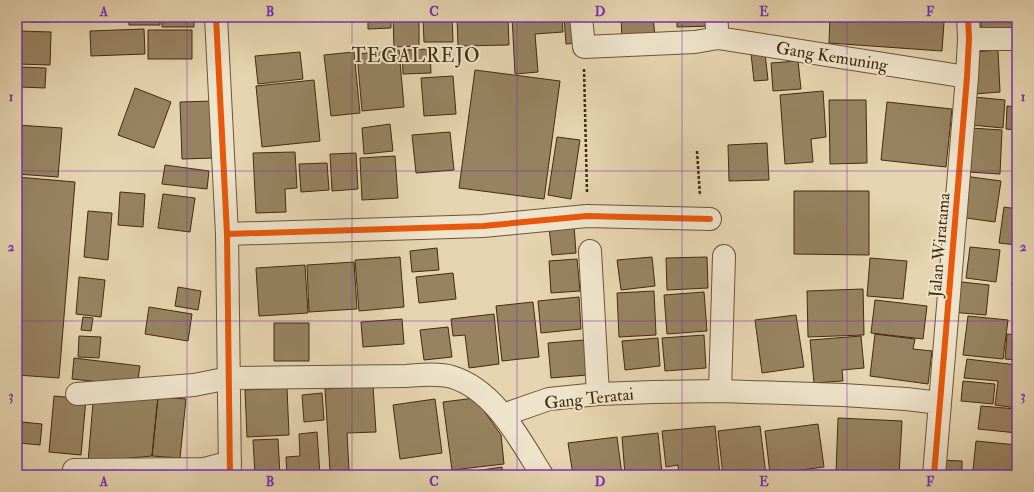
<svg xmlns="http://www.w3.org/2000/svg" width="1034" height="492" font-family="'IM FELL Double Pica',serif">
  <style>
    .building { fill: #978361; stroke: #432b0d }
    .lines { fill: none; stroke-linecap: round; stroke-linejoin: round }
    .minor-casing { stroke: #6c5536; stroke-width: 24 }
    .path { stroke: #432b0d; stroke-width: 2.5; stroke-dasharray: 3 2; stroke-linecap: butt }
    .minor { stroke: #eee3cb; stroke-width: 22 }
    .cycleway-casing { stroke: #eee3cb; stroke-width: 8 }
    .cycleway { stroke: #e8590c; stroke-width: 6 }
    .grid { fill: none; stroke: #7b2cbf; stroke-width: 1; stroke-opacity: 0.55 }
    .labels { text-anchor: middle; stroke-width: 4; stroke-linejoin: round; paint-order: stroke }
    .street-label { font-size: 17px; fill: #432b0d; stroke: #eee3cb }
    .quarter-label { font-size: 19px; letter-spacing: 1px; fill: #432b0d; stroke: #eee3cb }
    .neatline { fill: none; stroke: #7b2cbf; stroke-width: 1.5 }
    .grid-label { font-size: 13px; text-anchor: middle; font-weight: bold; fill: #7b2cbf }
  </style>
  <rect width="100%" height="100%" fill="#e5d4af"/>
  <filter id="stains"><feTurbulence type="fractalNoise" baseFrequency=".005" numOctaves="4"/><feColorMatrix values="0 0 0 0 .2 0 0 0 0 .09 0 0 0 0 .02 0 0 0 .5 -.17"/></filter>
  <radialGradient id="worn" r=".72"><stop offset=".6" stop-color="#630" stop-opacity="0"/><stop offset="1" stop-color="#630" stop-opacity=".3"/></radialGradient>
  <path class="building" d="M31,17H50V22H31Z
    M128,17H160V25H129Z
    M162,17H194V27H162Z
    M368,17H391V28L368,29Z
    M393,17H419V46L394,47Z
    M423,17H452L453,42H424Z
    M457,17H487V19H508L509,45L458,46Z
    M512,17H562L563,32L535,34L538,72L515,74Z
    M564,17H577L579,43L566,44Z
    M621,17H653L655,36L622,38Z
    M677,17H714V26L677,27Z
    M830,17H870L944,22L942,51L829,43Z
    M981,17H1017V29L981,30Z
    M144,29L145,54L91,56L90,31Z
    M148,30H192V59H148Z
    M19,31L51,32L50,65L18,64Z
    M430,49L431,73L403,74L402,50Z
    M399,50L404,107L362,111L357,54Z
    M998,50L1000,92L974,94L972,52Z
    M300,52L303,79L258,84L255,56Z
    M354,52L360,113L331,116L324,55Z
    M765,53L768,80L754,81L751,54Z
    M798,61L801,89L773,91L771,63Z
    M21,67L46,68L45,88L20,87Z
    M475,70L560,81L544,199L459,188Z
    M453,76L456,114L424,116L421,78Z
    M314,80L320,141L262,147L256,86Z
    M135,88L171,102L154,148L118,135Z
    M823,91L826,137L811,139L813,162L785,164L780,95Z
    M974,97L1005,100L1003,128L971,125Z
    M829,100H866L867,163L830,164Z
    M213,101L214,158L182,159L180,102Z
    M887,102L952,109L946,167L881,160Z
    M1007,106L1017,107V130L1006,129Z
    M390,124L393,151L364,154L362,128Z
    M17,125L62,128L58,177L17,174Z
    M971,128L1002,130L1000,174L968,172Z
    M450,132L454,170L416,173L412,135Z
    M557,137L580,140L571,199L548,195Z
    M767,143L769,180L729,181L728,145Z
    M295,152L297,188L285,189L286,212L256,213L253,153Z
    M356,153L358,189L332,191L330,154Z
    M395,156L398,198L362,200L360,158Z
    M327,163L329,190L301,192L299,164Z
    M165,165L209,171L207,189L162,184Z
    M964,176L1001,181L995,222L959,217Z
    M17,177L75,182L59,378L17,375Z
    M794,191H869V255L794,254Z
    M120,192L145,194L143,227L118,225Z
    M163,194L195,198L190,232L158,228Z
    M1004,207L1017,209V245L999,243Z
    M88,211L112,213L108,260L84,257Z
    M574,225L576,253L552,255L549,227Z
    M970,247L1000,250L996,282L966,278Z
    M437,248L439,270L412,272L410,251Z
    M400,257L404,307L359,311L355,260Z
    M652,257L655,286L621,290L617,260Z
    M707,257L708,288L667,290L666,258Z
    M870,258L907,261L903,299L867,296Z
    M577,259L580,291L551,293L549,261Z
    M1016,261H1017V285H1012Z
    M354,262L357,309L309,312L307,265Z
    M305,265L308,313L259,316L256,268Z
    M453,273L456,299L419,303L416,277Z
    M79,277L105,280L101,317L76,314Z
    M953,281L989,285L986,315L950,312Z
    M178,287L201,291L198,310L175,306Z
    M863,289L864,335L808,337L807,291Z
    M654,291L656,335L619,337L617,293Z
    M704,292L707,331L667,334L664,295Z
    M579,297L581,329L541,333L538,301Z
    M875,300L927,306L923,339L871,333Z
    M533,302L539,357L502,361L496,306Z
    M149,307L192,314L188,341L145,334Z
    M494,314L499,364L469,368L465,335L453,336L451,319Z
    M796,315L804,367L762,373L755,320Z
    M968,316L1008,320L1003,359L963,355Z
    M83,317L93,318L91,331L81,330Z
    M402,319L404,344L363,347L361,322Z
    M274,323H309V361H274Z
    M448,327L452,357L424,360L420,330Z
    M875,334L915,339L913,349L932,351L928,384L870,376Z
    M1007,334L1017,335V360L1005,359Z
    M704,335L706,368L665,371L662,338Z
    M79,336L101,337L99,358L78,357Z
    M861,336L864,368L842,370L843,381L814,383L810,340Z
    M658,338L660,366L625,370L622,341Z
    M584,340L587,375L551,378L548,343Z
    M74,358L140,366L137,386L72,379Z
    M967,359L1017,365V408L995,405L998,381L964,378Z
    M963,381L995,384L993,404L961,401Z
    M373,386L376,432L347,433L349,470L330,471L325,389Z
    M287,388L289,435L247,437L245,390Z
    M322,393L324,420L304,422L302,395Z
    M54,396L86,399L81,455L49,452Z
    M158,397L152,456L88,462L93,403Z
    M158,397L186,399L180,458L152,456Z
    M475,398L501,435L504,464L452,470L443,402Z
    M435,399L442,453L400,459L393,405Z
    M981,406L1017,409V433L978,429Z
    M838,418L902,421L899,475L836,473Z
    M22,422L42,424L40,445L20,443Z
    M818,424L824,467L770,474L765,431Z
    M715,426L720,475H679L678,465L666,467L662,431Z
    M760,426L766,475H723L718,431Z
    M317,432L320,475H287L286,457L300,456L299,434Z
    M658,433L662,473L625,475L622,437Z
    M617,437L622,475H573L568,443Z
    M278,439L280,475H255L253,440Z
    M976,441L1017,445V474L973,470Z
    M940,460L962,461V475H939Z
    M502,467L503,475H476L475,471Z
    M964,473L994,475H964Z"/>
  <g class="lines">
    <g class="minor-casing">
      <path id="minor" d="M216,17L227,234L230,475
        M581,17L584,47L695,42L718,38
        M716,17L718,38L967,77
        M969,39H1017
        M227,234L483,226L587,216L710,219
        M590,251L598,394
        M720,391L724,256
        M77,394L194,385L229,378L406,376C421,375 438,373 452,377C495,390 520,440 542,475
        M503,415L549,399L598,394L654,392L720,391L843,395L906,399L940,403
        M74,470L204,469L230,462
        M934,475L967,77L969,39L968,17"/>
    </g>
    <path class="path" d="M584,69L587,192
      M697,151L700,196"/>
    <use href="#minor" class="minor"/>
    <g class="cycleway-casing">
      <path id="cycleway" d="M216,17L227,234L230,475
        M227,234L483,226L587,216L710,219
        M934,475L967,77L969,39L968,17"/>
    </g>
    <use href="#cycleway" class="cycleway"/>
  </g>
  <path class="grid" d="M187,17V475M352,17V475M517,17V475M682,17V475M847,17V475M17,171H1017M17,321H1017"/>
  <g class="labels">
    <g class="street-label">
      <text transform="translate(832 56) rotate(9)" y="6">Gang Kemuning</text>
      <text transform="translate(939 245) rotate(-85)" y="6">Jalan Wiratama</text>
      <text transform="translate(589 398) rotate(-6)" y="6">Gang Teratai</text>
    </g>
    <g class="quarter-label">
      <text x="416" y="62">TEGALREJO</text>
    </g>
  </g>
  <rect width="1034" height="492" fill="none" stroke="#e5d4af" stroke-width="44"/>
  <rect x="22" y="22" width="990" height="448" class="neatline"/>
  <g class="grid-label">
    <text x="104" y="16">A</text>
    <text x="270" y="16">B</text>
    <text x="434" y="16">C</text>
    <text x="600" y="16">D</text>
    <text x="764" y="16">E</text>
    <text x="930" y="16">F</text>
    <text x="11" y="101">1</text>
    <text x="1023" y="101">1</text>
    <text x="11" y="251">2</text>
    <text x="1023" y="251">2</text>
    <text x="11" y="400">3</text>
    <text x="1023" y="400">3</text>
    <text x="104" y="486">A</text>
    <text x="270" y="486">B</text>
    <text x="434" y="486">C</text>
    <text x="600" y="486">D</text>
    <text x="764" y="486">E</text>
    <text x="930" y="486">F</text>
  </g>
  <rect width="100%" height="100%" filter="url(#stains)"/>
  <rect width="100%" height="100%" fill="url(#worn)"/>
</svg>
